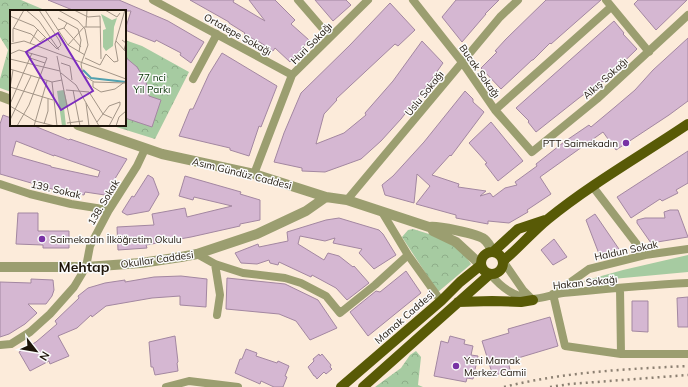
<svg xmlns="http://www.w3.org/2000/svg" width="688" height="387" font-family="Mulish,sans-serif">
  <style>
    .green { fill: #a6cba1 }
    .forest { fill: url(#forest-crowns) }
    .building { fill: #d5b7d2; stroke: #a387a1; fill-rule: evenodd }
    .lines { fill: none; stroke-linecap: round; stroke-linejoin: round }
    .minor { stroke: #9b9e70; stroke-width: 8 }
    .tertiary { stroke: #9b9e70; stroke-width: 10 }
    .primary { stroke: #585a06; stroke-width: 10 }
    .rail { stroke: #8c8072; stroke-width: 2.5; stroke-dasharray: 2 4; stroke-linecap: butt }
    .poi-dot { fill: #7832a5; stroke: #fbfbfb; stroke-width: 1.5 }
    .labels { text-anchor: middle; stroke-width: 3; stroke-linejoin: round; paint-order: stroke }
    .street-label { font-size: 10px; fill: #1e150a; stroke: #fbfbfb }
    .park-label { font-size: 10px; fill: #073404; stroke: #fbfbfb }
    .poi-label { font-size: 10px; fill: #1e150a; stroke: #fbfbfb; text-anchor: start }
    .district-label { font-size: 14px; font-weight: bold; fill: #1e150a; stroke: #fbfbfb }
    .inset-river { fill: none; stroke: #51a1af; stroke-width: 2 }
    .inset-road { fill: none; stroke: #a39587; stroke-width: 1 }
    .view { fill: #7b2cbf; fill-opacity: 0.15; stroke: #7b2cbf; stroke-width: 2 }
    .inset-edge { fill: none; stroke: #1e150a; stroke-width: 2 }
  </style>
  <defs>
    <pattern id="forest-crowns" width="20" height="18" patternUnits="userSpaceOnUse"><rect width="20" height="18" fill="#a6cba1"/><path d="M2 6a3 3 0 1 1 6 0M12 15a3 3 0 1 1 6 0" fill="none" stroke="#8ead89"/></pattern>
  </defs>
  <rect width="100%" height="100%" fill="#fcebda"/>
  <path class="green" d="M688,255V272L580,282L623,270Z"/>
  <path class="forest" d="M0,0H21L47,11H11V92L0,88V79L8,50L0,37Z
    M125,40L142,46L189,72L155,139L110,125H125Z
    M413,229L445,239L460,248L471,264L470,265L438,292L402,237L408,230Z
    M416,351L421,357L418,385L423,387H375L401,368L410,355Z"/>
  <path class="building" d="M48,0H119L168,21L204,42L191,63L180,55L181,53L156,40L155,42L125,30L131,11H75Z
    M190,0H234L233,2L265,21L249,0H275L295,20L291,24L309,40L290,62L275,48L273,51L255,39V40L244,34L245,33L229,23V22Z
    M315,0H346L351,5L333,21Z
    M456,0H499L485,14H486L462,42L442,17Z
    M546,0H601L551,44L550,43L533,60H532L501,89L481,68L497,52L495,51L506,39Z
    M638,0H687L656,30L634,4Z
    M390,3L415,30L398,46L395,44L336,99L337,100L324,114L316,144L344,133L366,115L365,113L393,81L422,41L443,63L431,80L401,119L381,141L361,159L325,172L302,171V168L274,162L284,133L301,93L350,45Z
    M614,21L624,33L623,34L637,49L603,82L602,81L579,98L536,132L528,122L529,121L516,108Z
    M688,38V101L669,115L616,150L603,132L540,177L551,194L527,210L528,212L509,223L488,221V224L456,218V215L416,204L430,186L417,174L414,203L385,195L382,185L393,176L424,142L465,91L473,99V102L484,112L451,156L450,155L432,175L459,184L458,187L486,191L480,196L490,193L493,197L505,188L517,185L515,182L537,166L536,164L564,142L589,125L591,127L615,107L635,90L653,70Z
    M222,53L277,86L261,127L259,126L249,156L230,150V148L179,136L190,109H193L209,74Z
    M125,57L137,67L146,82L149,96L161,100L152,127L125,118Z
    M3,115L11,118V125H32L69,140L70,139L127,159L105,195L85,192L84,195L52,189L0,174V124ZM16,141L54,156V155L100,171L98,177L51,167V166L12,155Z
    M491,122L523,161L498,181L485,164L487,163L469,143Z
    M688,151V183L676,190L678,193L662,201L660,199L631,218L617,197Z
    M148,175L153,178L159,194L149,211L127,215L122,212L132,196L134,197Z
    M185,176L241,192L240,194L260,200V220L240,224V226L191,237L146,245L147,248L118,250L117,227L154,225L152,214L185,208L187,217L232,206L194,197L193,200L179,196Z
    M670,210H678L688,237L651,243L637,223V220L645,218H665L664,212Z
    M18,213H38V231H69V248H43V245L16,244Z
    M595,214L621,252L601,259L586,220Z
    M339,218L379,230L383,234L396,255L374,269L359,253L362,249L333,243L335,238L325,241L300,236L298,244L324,260L328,253L339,256L353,267L354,266L369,283L347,300L336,288L312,275L311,277L279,262L278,265L270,263L269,260L257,264L241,263L235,253L258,244L259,247L288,241L287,232L326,220Z
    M554,239L567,257L553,265L541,250Z
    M406,271L421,293L368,336L350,312L376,291L380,292Z
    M181,276L207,279L206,307L180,305V296L152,298L106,306L92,317L91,315L77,328L58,336L69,356L50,364L49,361L30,371L19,352L36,342L57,324L55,321L79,298L78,296L88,288L105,283L125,280V282L154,277Z
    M227,278L285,284L318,300L337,328L310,340L296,321L279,314L226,309Z
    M31,279L53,280L54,290L52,296L46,304H28L37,313L25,324L9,334L0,337V282L31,283Z
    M688,297V327H678L677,298Z
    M632,301H648V332L632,331Z
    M550,317L558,346L508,361L510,370L493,376L482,341L509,333L508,329Z
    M175,336L178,362L177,363L178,371L155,375L153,367H151L149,342Z
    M450,336L465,340L464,344L473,346L471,355L478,356L473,379L467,378L466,382L434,376L441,341L448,343Z
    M246,349L257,353L256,356L277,363L278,361L289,366L285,376L287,377L283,387H274L261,381L260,384L235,373L240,359H242Z
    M319,354L320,356L322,354L331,365L330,367L332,369L326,374L324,372L317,379L315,376H314L308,367L314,361L313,359Z"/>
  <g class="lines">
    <path class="minor" d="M153,0L292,75
      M298,0L330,37
      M413,0L462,62L495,110L532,152L597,99L688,15
      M606,0L649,52
      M193,79L217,34
      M495,110L611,7
      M254,174L292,75L368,0
      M0,184L30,194L71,204L109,210
      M593,187L645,255
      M347,200L500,17L518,0
      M382,212L408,255L441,301
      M197,254L215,264L243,273L285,278L301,283L326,296L340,313L375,285L408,255
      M503,261L523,290L532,299
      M215,264L220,295L217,315
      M490,274C502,288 513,296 531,299C537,300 555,294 563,293C605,289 646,285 688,283
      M620,288L621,354
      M553,294L565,346L621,354H688
      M554,294L589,269L645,255L688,249
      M0,345L11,344L30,332L50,314L74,287L86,267L90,246L109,210L137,166L145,149
      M166,387L189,381L238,387"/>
    <path class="tertiary" d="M0,96L11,100
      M78,125L162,154L254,174L326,197L347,200L429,227C435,225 478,234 484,239C488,242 491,248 493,252
      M433,231L456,242L481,265
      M0,267H86L141,263L181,257L197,254L257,234L306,211L326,197"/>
    <path class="primary" d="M481 263a11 11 0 1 1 22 0a11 11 0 1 1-22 0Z
      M493,252L518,229L545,220
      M503,261C519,248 532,232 548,219C591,184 642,155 688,124
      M458,302L492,301L521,302L533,300
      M341,387L441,301L460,282L481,265
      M363,387L490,274"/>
    <path class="rail" d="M504,387C564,372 626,369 688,366
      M550,387L570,384L688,375"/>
  </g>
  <g class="poi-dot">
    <circle cx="626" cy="143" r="4"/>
    <circle cx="42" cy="239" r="4"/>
    <circle cx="456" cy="366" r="4"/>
  </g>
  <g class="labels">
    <g class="street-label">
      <text transform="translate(238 34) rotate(29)" y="4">Ortatepe Sokağı</text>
      <text transform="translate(311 43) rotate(-45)" y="4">Huri Sokağı</text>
      <text transform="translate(480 71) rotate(55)" y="4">Bucak Sokağı</text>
      <text transform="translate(605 78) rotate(-42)" y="4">Alkış Sokağı</text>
      <text transform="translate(424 93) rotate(-51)" y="4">Uslu Sokağı</text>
      <text transform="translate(242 173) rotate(14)" y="4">Asım Gündüz Caddesi</text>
      <text transform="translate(56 189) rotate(13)" y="4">139. Sokak</text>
      <text transform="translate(103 202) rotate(-59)" y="4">138. Sokak</text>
      <text transform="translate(626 250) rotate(-12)" y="4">Haldun Sokak</text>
      <text transform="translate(157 259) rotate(-8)" y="4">Okullar Caddesi</text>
      <text transform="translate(585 282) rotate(-6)" y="4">Hakan Sokağı</text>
      <text transform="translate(404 317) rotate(-41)" y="4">Mamak Caddesi</text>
    </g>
    <g class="park-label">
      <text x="152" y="81">77 nci<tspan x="152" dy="12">Yil Parkı</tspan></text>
    </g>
    <g class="poi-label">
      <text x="618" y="147" text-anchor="end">PTT Saimekadın</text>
      <text x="50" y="243">Saimekadın İlköğretim Okulu</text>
      <text x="464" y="364">Yeni Mamak<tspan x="464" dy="12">Merkez Camii</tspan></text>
    </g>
    <g class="district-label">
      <text x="84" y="272">Mehtap</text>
    </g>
  </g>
  <g transform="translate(10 10)">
    <rect width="116" height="116" fill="#fcebda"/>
    <path d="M91,4L102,10L107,8L104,17L103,36L96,41L93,37V20L96,19ZM54,80L58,96L54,98L56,116H52L47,81Z" fill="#a6cba1"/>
    <path class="inset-river" d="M73,60L81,68L116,72"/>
    <path class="inset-road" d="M16,0L29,11L49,40M29,0L49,30L51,35L47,39M35,0L58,35L75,45M48,0L68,11L75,19L78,35L71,54M64,0L78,7L90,6L91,49M95,0L107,7L110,3M0,6L24,16L47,39M48,8L68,19L71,30L69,42M76,17L77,0M3,18L21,24L30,32L35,28M54,18L71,37M48,20L54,18L57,13M112,30L116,33L114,40M106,31L116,42M3,32V19L14,0M20,33L28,19M0,34L14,31L116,69M58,35L74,17H91M0,44L9,40L37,48L19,95L7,116M47,46L61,116M20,48L35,53M75,48L90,55L96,44L104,52L108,51L105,34L115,0M0,49L50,61M51,53L60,56L62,70M71,54L73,65L84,72L115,73M0,59L42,72L52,70M51,63L66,75L89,116M42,72L47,116M83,72V77L91,82L105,79L116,71M0,77L43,90M0,78L3,60M56,80L79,82L93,104L102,108M63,80L70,116M76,93L79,116M0,94L22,43M0,96L25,111L45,116M0,110L21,66M87,112L99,96L110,92V95L99,116M57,113L73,111M34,114L38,101V89M24,116L37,71M106,116L109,107L116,101"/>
    <path class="view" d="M48,23L83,81L51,100L16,42Z"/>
    <rect width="116" height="116" class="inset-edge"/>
  </g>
  <g transform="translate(36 351) rotate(121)" stroke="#fbfbfb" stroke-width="3" paint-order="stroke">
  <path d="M0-3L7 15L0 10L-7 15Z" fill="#1e150a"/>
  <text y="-6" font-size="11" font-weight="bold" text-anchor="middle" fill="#1e150a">N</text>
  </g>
</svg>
